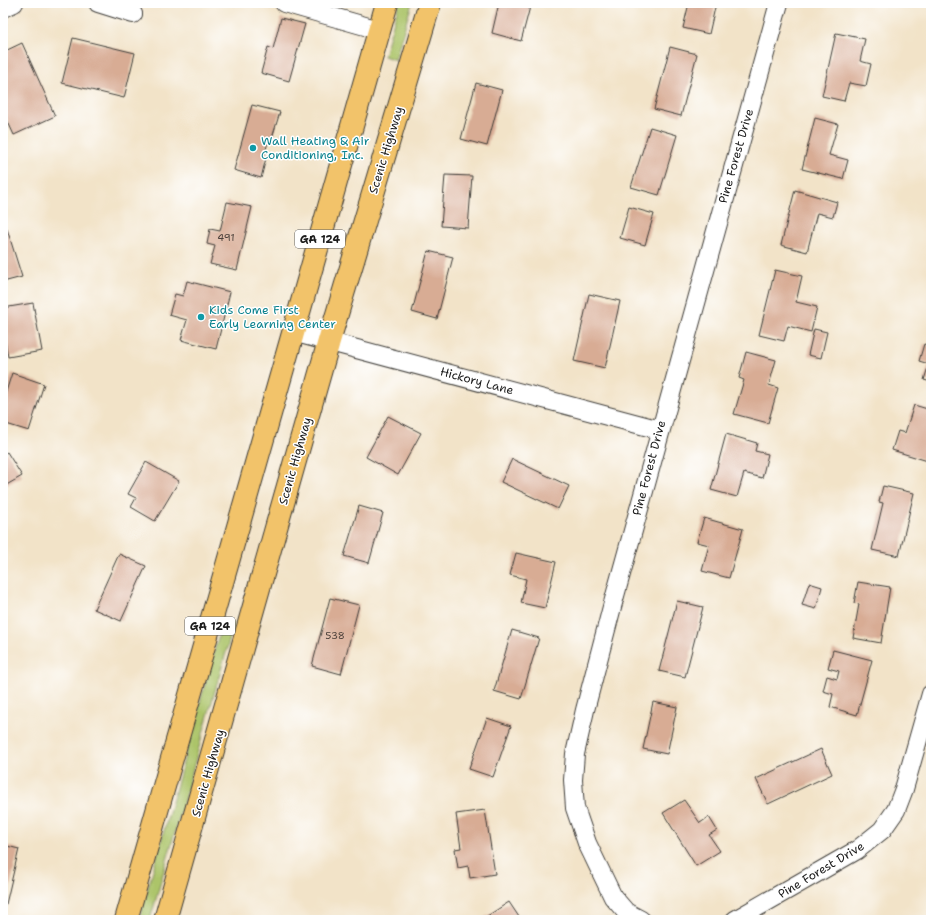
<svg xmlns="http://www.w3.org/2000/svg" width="934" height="923" font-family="'Shantell Sans',sans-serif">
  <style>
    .green { fill: #acc469; stroke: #647042 }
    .building { fill: #d8ac94 }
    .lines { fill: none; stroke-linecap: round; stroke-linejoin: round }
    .minor-casing { stroke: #3c3a36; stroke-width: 20 }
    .highway-casing { stroke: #3c3a36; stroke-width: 24 }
    .minor { stroke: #fff; stroke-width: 18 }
    .highway { stroke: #f2c36a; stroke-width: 22 }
    .culture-dot { fill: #0f9aa8; stroke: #fff; stroke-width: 1.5 }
    .labels { text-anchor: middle; stroke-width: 3; stroke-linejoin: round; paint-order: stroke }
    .number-label { font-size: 10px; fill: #4b403a }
    .shield { fill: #fff; stroke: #606060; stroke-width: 1 }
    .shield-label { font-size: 11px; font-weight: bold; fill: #1c1c1c }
    .culture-label { font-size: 12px; fill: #0d838f; stroke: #fff; text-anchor: start }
    .street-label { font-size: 12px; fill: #1c1c1c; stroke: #fff }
  </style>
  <rect width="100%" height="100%" fill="#fff"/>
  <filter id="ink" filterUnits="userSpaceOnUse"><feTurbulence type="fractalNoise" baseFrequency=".025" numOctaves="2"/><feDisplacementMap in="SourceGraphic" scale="8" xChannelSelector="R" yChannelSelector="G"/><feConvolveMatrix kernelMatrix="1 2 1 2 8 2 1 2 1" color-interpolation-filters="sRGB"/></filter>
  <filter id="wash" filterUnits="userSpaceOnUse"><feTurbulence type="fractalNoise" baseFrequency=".012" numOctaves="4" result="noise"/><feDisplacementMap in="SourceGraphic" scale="16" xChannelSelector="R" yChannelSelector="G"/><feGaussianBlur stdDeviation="0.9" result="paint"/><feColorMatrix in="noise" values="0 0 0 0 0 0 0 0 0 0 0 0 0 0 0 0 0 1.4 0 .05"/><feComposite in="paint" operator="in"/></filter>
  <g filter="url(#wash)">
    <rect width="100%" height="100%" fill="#f2e3c8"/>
    <path class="green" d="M399,3H412L395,60L384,56Z
      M223,620L234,624L150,920H139Z"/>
    <g id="blocks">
      <path class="building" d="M499,3H531L521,41L492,33Z
        M689,3H716L709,34L683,28Z
        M281,18L305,24L289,81L261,73L268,47L273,49Z
        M836,33L865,39L860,61L871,64L866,86L849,83L844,101L822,96Z
        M73,38L135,53L124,98L62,83Z
        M22,43L55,116L14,135L3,111V52Z
        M670,47L697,54L681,116L654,109Z
        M476,83L502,90L487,146L461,139Z
        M252,105L280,112L272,138H269L264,157L266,158L261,178L234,170Z
        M815,118L838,124L829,155L848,160L843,179L802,169Z
        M650,127L677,135L659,195L631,187Z
        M445,175L472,176L468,228L441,226Z
        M795,190L837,202L833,217L817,213L807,252L781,245Z
        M227,202L252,207L237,270L210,264L215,246L207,244L210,229L220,231Z
        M629,207L654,214L645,245L620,238Z
        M7,229L22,277L3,282V230Z
        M428,251L453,257L437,319L412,312Z
        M775,270L802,276L796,302L817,307L811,332L788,326L784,341L759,335Z
        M187,281L230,292L216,349L181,340L187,320L169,315L175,294L183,296Z
        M589,294L620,301L605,368L574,361Z
        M33,303L42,351L8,357L3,329V308Z
        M814,329L827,332L821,358L808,355Z
        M924,344L931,346V382L924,380L929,364L919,361Z
        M746,352L776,360L769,385L778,388L768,423L734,414L744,380L739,378Z
        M12,373L44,384L29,431L3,423V401Z
        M914,405L931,410V462L892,450L898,431L905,433Z
        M388,416L421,433L398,475L366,457Z
        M726,434L757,443L755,451L768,454L762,478L744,473L737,497L711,490Z
        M7,452L22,476L3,487V455Z
        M512,459L569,486L558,509L501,482Z
        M146,462L179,481L155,521L131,507L136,498L128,494Z
        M883,486L914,493L899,556L872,550L883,503L879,502Z
        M359,506L383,513L369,563L344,556Z
        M704,518L743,529L729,578L702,571L709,545L697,542Z
        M516,553L556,562L545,608L521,603L526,579L510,575Z
        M119,554L146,566L121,621L94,609Z
        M858,582L890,587L881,643L853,638L859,604L854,603Z
        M809,583L822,587L816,609L802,605Z
        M330,598L359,605L341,674L312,666Z
        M677,601L703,607L685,677L659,671Z
        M512,630L539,638L521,699L494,691Z
        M833,650L872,660L857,715L830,707L833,694L823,691L827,676L837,679L839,671L828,668Z
        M653,702L677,707L667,754L643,749Z
        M487,718L511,726L493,777L469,769Z
        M821,749L832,774L768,804L756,779Z
        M684,800L700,823L709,817L717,830L709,835L720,851L696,866L663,813Z
        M485,810L495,874L470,878L468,866L458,868L455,849L461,848L456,814Z
        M3,845L19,849L6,904H3Z
        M509,902L521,920H481Z"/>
    </g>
  </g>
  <g filter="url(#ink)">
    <use href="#blocks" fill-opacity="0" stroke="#3c3a36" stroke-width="1"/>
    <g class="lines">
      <g class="minor-casing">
        <path id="minor" d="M98,3L133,14
          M284,3L379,30
          M3,8L14,3
          M293,332L660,430
          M641,920L626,912L613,897L587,843L575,808L573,780L575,754L585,710L613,603L779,3
          M735,920L857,850L882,830L896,810L904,789L931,694"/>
      </g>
      <g class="highway-casing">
        <path id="highway" d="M126,920L387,3
          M165,920L329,341L430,3"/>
      </g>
      <use href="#minor" class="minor"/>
      <use href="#highway" class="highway"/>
    </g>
  </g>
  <g class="culture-dot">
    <circle cx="253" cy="148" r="4"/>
    <circle cx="201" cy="317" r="4"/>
  </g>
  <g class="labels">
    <g class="number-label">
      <text x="226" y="241">491</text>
      <text x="335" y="639">538</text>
    </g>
    <g class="shield">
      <rect x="295" y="230" width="50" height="18" rx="3"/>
      <rect x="185" y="617" width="50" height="18" rx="3"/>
    </g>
    <g class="shield-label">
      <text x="320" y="243">GA 124</text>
      <text x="210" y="630">GA 124</text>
    </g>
    <g class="culture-label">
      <text x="261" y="145">Wall Heating &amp; Air<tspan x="261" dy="14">Conditioning, Inc.</tspan></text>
      <text x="209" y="314">Kids Come First<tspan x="209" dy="14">Early Learning Center</tspan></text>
    </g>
    <g class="street-label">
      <text transform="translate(386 150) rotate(-73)" y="4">Scenic Highway</text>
      <text transform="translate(736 156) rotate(-74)" y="4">Pine Forest Drive</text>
      <text transform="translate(477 381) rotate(15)" y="4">Hickory Lane</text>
      <text transform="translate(295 461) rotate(-74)" y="4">Scenic Highway</text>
      <text transform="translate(649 468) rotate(-75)" y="4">Pine Forest Drive</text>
      <text transform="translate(208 773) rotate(-74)" y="4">Scenic Highway</text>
      <text transform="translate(821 870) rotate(-31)" y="4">Pine Forest Drive</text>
    </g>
  </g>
  <rect width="934" height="923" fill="none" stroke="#fff" stroke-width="16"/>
</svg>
